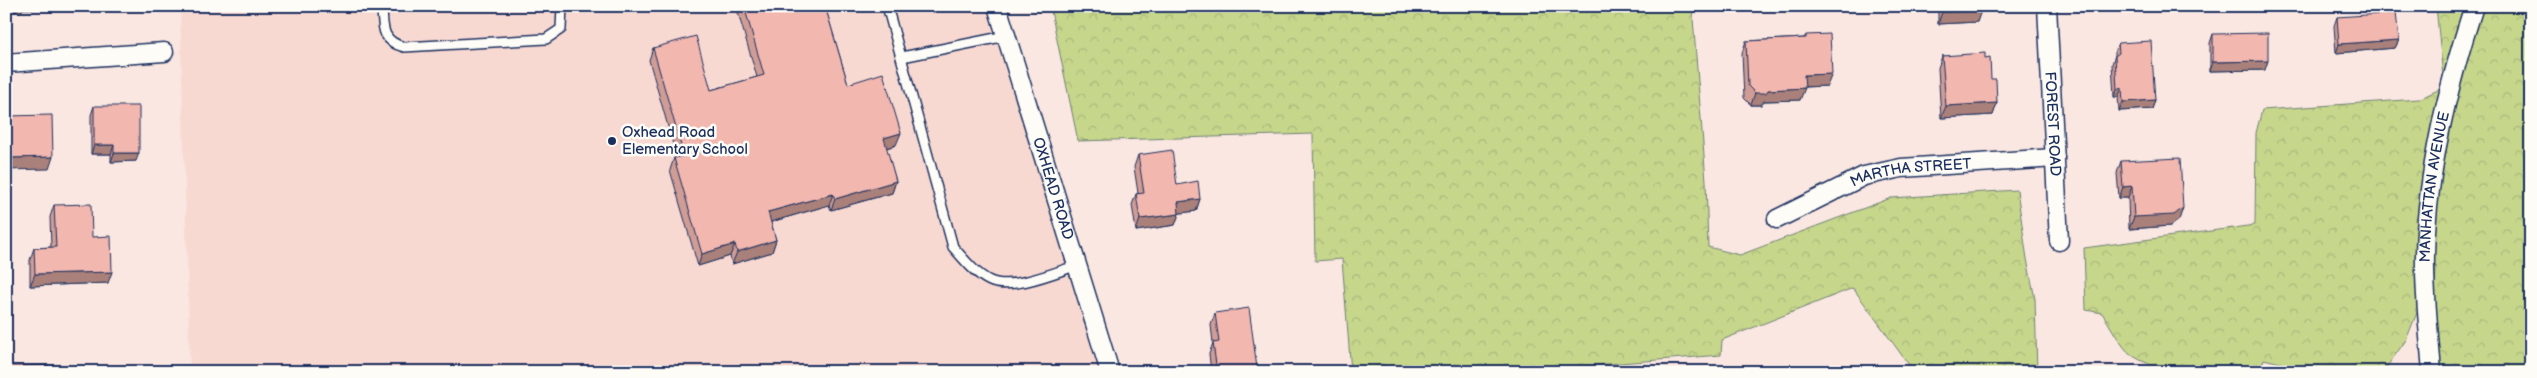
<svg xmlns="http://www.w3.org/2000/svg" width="2537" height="378" font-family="'Balsamiq Sans',sans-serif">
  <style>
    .built { fill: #f8d9d2 }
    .forest { fill: url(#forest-crowns); stroke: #708274 }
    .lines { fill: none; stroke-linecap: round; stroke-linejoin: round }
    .service-casing { stroke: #1b2f5e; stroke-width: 12 }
    .minor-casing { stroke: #1b2f5e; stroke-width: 21 }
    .service { stroke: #fdfcf7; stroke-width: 9 }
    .minor { stroke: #fdfcf7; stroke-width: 18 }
    .wall { fill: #d09d96; stroke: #1b2f5e }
    .shaded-wall { fill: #a9807a; stroke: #1b2f5e }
    .building { fill: #f2b7af; stroke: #1b2f5e }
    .poi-dot { fill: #1b2f5e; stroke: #fdfcf7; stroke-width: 2 }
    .labels { text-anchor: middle; stroke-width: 5; stroke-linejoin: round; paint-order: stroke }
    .street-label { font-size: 15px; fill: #1b2f5e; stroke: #fdfcf7 }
    .poi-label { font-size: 15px; fill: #1b2f5e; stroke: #fdfcf7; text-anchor: start }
  </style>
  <defs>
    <pattern id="forest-crowns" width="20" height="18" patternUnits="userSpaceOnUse" patternTransform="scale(1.25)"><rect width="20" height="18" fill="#c6d68b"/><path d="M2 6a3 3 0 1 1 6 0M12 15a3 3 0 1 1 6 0" fill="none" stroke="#aab87a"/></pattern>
  </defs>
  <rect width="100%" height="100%" fill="#fae7e1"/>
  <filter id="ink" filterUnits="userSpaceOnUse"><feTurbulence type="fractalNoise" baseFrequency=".02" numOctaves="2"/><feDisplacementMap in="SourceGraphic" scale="10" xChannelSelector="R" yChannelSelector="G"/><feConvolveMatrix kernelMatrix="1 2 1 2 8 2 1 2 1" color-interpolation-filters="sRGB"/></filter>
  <g filter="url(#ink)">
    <path class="built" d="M180,6H998L1109,372H190Z"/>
    <path class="forest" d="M1050,6H1692L1706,181L1708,247L1740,255L1891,198L2017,190L2027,259L2035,299L2037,372H1914L1853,288L1722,340L1721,355L1507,372H1351L1342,259L1315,261L1313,134L1078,141Z
      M2436,6H2531V372H2430L2433,355L2436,266L2406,340L2383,372H2317L2264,359L2259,372C2220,372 2158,378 2128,352C2118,341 2110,325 2102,313L2086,310L2084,248L2255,225L2256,133L2262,110L2419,99L2444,87Z"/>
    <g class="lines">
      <g class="service-casing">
        <path id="service" d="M382,6C383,27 381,41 404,47L546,39L561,29L562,6
          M887,6L953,247C963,258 975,274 990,281C1012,291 1056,272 1078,265
          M902,57L1006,36"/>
      </g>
      <g class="minor-casing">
        <g id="minor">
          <path id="s1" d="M997,6L1110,372"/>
          <path id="s2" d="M2047,6L2059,241"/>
          <path d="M6,63L164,52"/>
          <path id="s3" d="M1777,219L1864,176L1901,168L2055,158"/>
          <path id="s4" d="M2432,372C2429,333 2424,293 2425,254C2427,170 2448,86 2474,6"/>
        </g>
      </g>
      <use href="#service" class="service"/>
      <use href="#minor" class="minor"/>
    </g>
    <path class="wall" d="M736,6H825L848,84L896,145L886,148L896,181L892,193L831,210L829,205L771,222L776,240L772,252L732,264L730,256L698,266L670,170L674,158H677L649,60L653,48L711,90L757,77Z
      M1938,6H1981L1977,22L1938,24Z
      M2337,17L2399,40L2395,48L2336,53L2334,26Z
      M2213,34L2265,70L2210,71V43Z
      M1806,35L1827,86L1804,87L1800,100L1764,101L1761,105H1751L1744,98L1742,53L1746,41L1804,38Z
      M2118,43L2155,100L2152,109L2119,111L2118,97H2114L2112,64L2115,55V52Z
      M1942,56L1985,58L1997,103L1993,115L1941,118L1938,68Z
      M94,106L136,161L111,162V154H91V115Z
      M1138,155L1177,185L1200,199L1196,211L1179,213L1175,225L1136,231L1132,205L1136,194L1138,193L1134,167Z
      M2121,161L2179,220L2170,226L2129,229L2128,198H2119L2117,173Z
      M54,205L92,237L108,283L30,286V260L34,248L51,247L50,217Z
      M1215,313L1257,368L1256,372H1211L1209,354L1213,343L1211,325Z"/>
    <path class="shaded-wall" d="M6,6H48L47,9H23L22,11L6,12Z
      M1981,11L1977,22L1938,24L1942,12Z
      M2399,40L2395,48L2336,53L2339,44Z
      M2268,61L2265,70L2210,71L2213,62Z
      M1832,74L1827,86L1800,87L1804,75Z
      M1805,88L1800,100L1764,101L1761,105H1751L1755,93L1768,90Z
      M2122,88L2118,97H2114L2117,89Z
      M2155,100L2152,109L2119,111L2123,102Z
      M1997,103L1993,115L1941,118L1946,106Z
      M901,133L896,145L879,150L884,138Z
      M94,145H114L111,154H91Z
      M114,153H139L136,161L111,162Z
      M53,157L49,169L6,170V158Z
      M896,181L892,193L831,210L835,199Z
      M2132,186L2128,198H2119L2123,187Z
      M833,194L829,205L764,224L768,212Z
      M1200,199L1196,211L1174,214L1178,202Z
      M2183,208L2179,220L2170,226L2129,229L2134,217Z
      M1179,214L1175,225L1136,231L1140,219Z
      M776,240L772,252L732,264L737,252Z
      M735,244L730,256L698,266L702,254Z
      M112,272L108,283L30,286L35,274Z
      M1257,368L1256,372H1227Z"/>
    <path class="building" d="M744,6H825L848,84L883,73L901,133L884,138L896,181L835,199L833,194L768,212L776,240L737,252L735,244L702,254L674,158L684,156L653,48L696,36L711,90L764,75Z
      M1942,6H1981V11L1942,12Z
      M2396,13L2399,40L2339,44L2337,17Z
      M2268,33V61L2213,62V34Z
      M1830,34L1832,74L1804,75L1805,88L1768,90L1766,93H1755L1748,86L1746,41L1806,38V35Z
      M2151,41L2155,100L2123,102L2122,88L2117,89L2115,56L2119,53L2118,43Z
      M1985,53V58L1990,57L1991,79H1996L1997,103L1946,106L1942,56Z
      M94,106H139V153H114V145H94Z
      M52,115L53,157L6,158V116Z
      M1172,150L1177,185L1198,181L1200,199L1178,202L1179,214L1140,219L1136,194L1144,193L1138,155Z
      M2180,158L2183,208L2174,215L2134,217L2132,186L2123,187L2121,161Z
      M91,204L92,237L111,236L112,272L35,274L34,248L56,247L54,205Z
      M1249,308L1257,368L1227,372H1217L1213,343L1219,342L1215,313Z
      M68,365V372H6V366Z
      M110,367H159V372H110Z"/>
  </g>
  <circle class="poi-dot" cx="612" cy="141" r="5"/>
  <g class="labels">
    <g class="street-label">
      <text dy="5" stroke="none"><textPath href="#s2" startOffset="118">FOREST ROAD</textPath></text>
      <text dy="5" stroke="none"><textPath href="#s3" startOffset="144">MARTHA STREET</textPath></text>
      <text dy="5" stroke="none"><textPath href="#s4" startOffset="186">MANHATTAN AVENUE</textPath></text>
      <text dy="5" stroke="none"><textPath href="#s1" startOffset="191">OXHEAD ROAD</textPath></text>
    </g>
    <g class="poi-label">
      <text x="622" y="137">Oxhead Road<tspan x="622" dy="17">Elementary School</tspan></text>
    </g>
  </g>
  <rect width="2537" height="378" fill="none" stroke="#fdfcf7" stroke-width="25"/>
  <rect x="12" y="12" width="2512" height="353" fill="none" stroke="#1b2f5e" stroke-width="2" filter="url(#ink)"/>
</svg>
